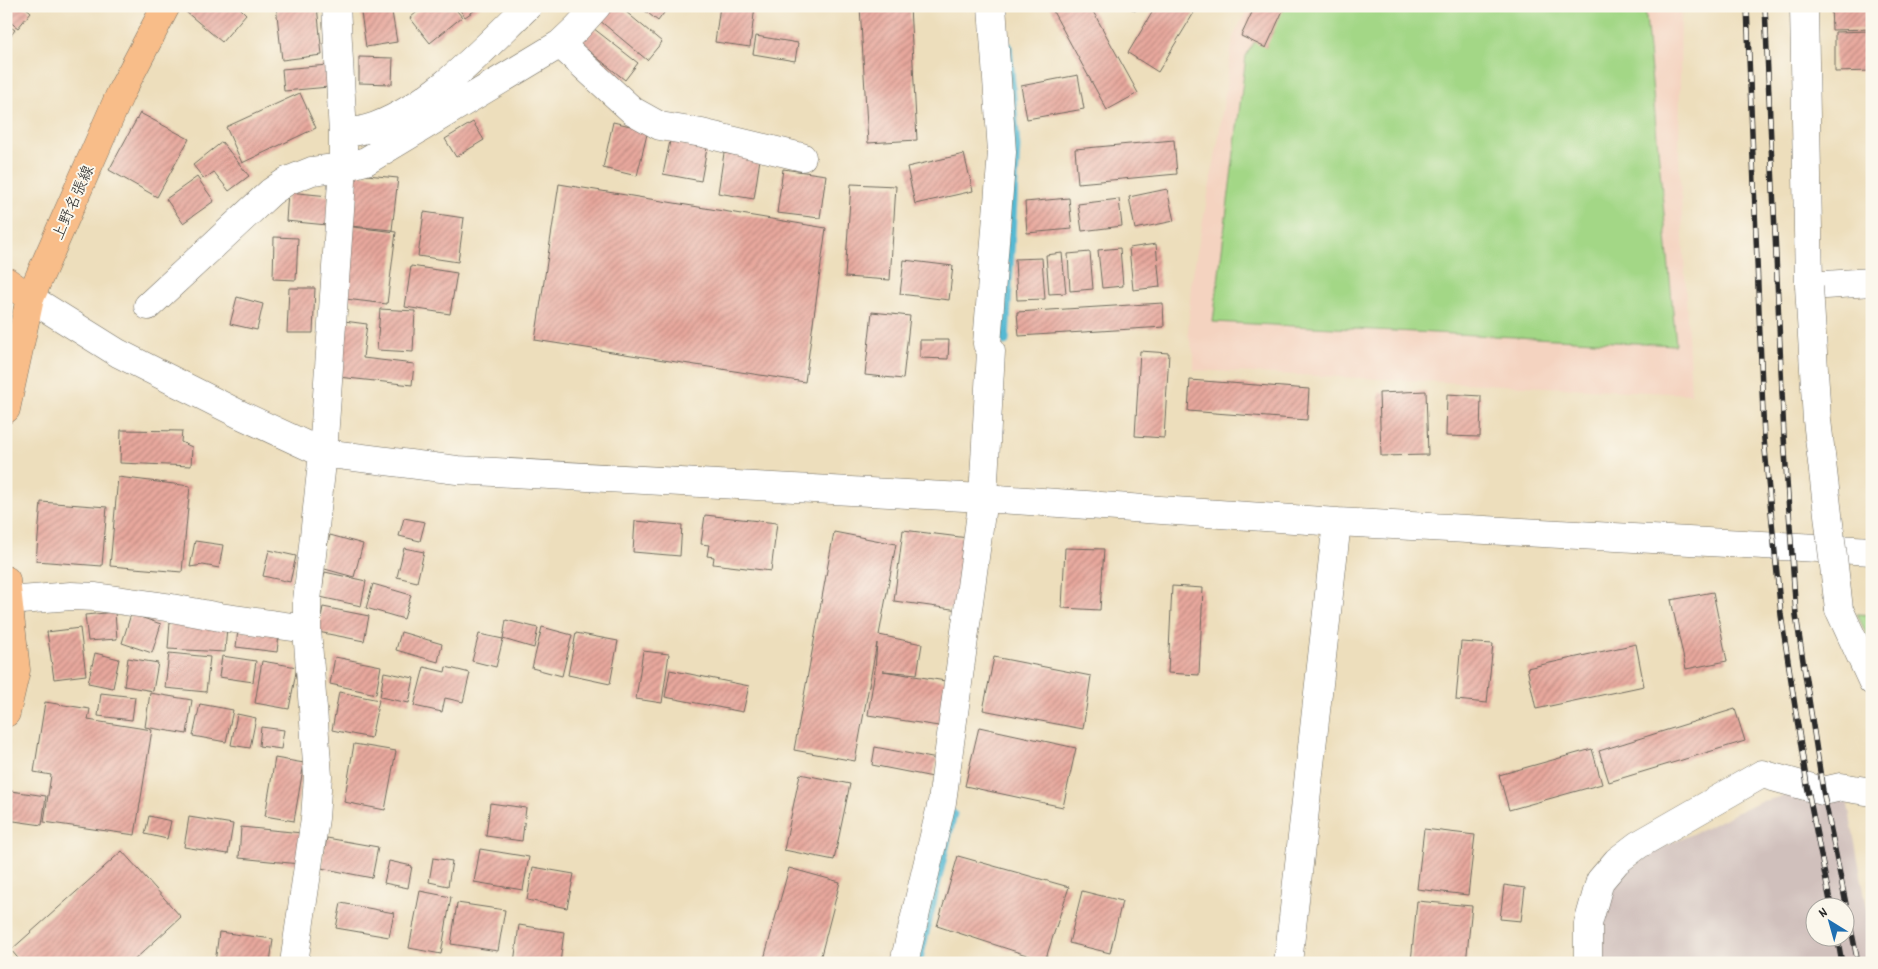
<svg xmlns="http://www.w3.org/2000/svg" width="1878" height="969" font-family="Dekko,'Klee One',sans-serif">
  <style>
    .built { fill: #f4d3c0 }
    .railway { fill: #d0c0bc; fill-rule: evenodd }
    .park { fill: #a3d786; stroke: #678158 }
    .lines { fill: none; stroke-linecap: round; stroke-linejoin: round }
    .stream { stroke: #55b9d3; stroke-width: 9 }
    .building { fill: url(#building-hatch) }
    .minor-casing { stroke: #6f6a5e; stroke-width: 29 }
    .major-casing { stroke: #6f6a5e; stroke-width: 29 }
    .minor { stroke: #fff; stroke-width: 28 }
    .major { stroke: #f8bd89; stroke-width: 28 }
    .rail-casing { stroke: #2b2b2b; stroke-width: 5.5 }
    .rail { stroke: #fbf7ec; stroke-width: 4; stroke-dasharray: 11; stroke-linecap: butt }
    .minor-bridge-casing { stroke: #6f6a5e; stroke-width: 29; stroke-linecap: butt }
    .minor-bridge { stroke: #fff; stroke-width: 28 }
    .labels { text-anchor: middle; stroke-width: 4; stroke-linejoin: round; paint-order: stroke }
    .street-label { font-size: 16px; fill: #2b2b2b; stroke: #fbf7ec }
  </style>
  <defs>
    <pattern id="building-hatch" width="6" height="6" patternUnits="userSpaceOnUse" patternTransform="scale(1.25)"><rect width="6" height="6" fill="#e8a89d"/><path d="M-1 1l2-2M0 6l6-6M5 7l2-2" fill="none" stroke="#bc8980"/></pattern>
  </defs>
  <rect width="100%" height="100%" fill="#fbf7ec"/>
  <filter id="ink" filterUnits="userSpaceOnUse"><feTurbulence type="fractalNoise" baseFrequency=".02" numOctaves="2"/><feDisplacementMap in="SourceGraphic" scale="10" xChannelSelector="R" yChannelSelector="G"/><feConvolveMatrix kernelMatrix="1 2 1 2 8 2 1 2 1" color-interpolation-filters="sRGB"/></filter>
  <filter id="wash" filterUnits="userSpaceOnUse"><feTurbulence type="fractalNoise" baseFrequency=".0096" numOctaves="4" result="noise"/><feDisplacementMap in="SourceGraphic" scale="20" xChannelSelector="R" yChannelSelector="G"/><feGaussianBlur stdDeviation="1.12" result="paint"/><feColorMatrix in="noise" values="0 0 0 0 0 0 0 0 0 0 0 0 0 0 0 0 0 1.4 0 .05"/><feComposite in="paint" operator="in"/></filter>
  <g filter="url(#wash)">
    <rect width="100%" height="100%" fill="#eddebc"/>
    <path class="built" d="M1249,6H1681L1679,156L1691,394L1194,370V355L1188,334L1191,284L1218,142L1233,37Z"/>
    <path class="railway" d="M1793,794L1847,800L1872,934V963H1603L1598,915L1606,888L1653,851L1706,828L1758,802ZM1816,906H1846V936H1816Z"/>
    <path class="park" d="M1274,6H1645L1676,345L1213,322L1246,56Z
      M1857,614L1872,615V646Z"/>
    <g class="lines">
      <path class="stream" d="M1005,341L1016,147L1008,46
        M918,963L953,814"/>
    </g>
    <g id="blocks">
      <path class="building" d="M6,6H24L31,12L18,28L6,19Z
        M191,6H238L246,14L222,42L186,12Z
        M276,6H317L322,55L282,60Z
        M360,6H391L397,42L366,47Z
        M424,6H453L462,17L430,43L410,18Z
        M457,6H481L465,17Z
        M610,6H619L662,42L647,60L599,20Z
        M639,6H669L658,21Z
        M720,6H755L750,47L715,42Z
        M860,6H910L917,140L868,143Z
        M1050,6H1090L1138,93L1107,110Z
        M1127,6H1138L1135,11Z
        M1156,6H1198L1158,72L1128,53Z
        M1255,6H1285L1266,48L1241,36Z
        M1831,6H1872V29L1832,30Z
        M6,24L15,30L6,42Z
        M593,28L638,63L625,80L580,44Z
        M1872,31V71L1835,72V32Z
        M756,36L798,43L795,61L753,54Z
        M359,57L393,58L392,84L359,83Z
        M328,65L329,87L284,91L282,69Z
        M1078,75L1084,109L1027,119L1021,86Z
        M6,91L12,96L6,103Z
        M300,93L316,128L242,163L226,127Z
        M140,113L189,139L157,197L109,170Z
        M473,122L484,140L456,157L445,139Z
        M613,122L648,130L637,176L603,168Z
        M1174,140L1177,174L1078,183L1075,149Z
        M670,141L707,148L701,181L663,174Z
        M222,142L249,176L229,191L214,172L204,179L193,165Z
        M724,153L760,159L754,199L718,193Z
        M964,154L973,191L915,204L907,167Z
        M783,169L826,175L820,218L777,213Z
        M356,174L398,178L392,230L350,226Z
        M197,177L214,201L183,223L166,199Z
        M559,184L826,228L805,382L535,340Z
        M851,184L896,186L890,280L845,277Z
        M1167,189L1174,221L1135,229L1129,197Z
        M288,192L329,196L327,225L286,221Z
        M1069,198L1072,229L1027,233L1025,202Z
        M1119,199L1122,226L1082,231L1078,204Z
        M424,212L464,218L458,262L418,256Z
        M345,226L396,232L387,304L337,298Z
        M274,237L298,238L296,280L273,279Z
        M1156,244L1160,287L1133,290L1129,248Z
        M1120,248L1123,286L1102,288L1098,250Z
        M1090,252L1093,289L1070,291L1068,254Z
        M1062,253L1066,293L1049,294L1046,255Z
        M1042,258L1045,299L1017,300L1015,259Z
        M904,260L953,266L949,300L900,294Z
        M411,266L457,273L450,314L405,307Z
        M289,288H315L313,333H287Z
        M237,297L263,304L257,330L230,324Z
        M1163,303L1164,327L1019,336L1017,312Z
        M380,309L415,311L413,352L377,350Z
        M872,312L910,316L903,379L865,375Z
        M344,321L367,324L363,358L414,364L412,385L338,377Z
        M920,340H949L948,359L920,358Z
        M1140,351L1169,353L1164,438L1135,436Z
        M1190,380L1309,389L1307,420L1188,411Z
        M1426,391L1428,455L1381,456L1379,393Z
        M1447,394L1481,396L1480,437L1446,436Z
        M121,430L182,431L181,442L192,447L191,466L120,463Z
        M118,477L190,486L182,572L110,566Z
        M41,502L107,507L102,566L36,561Z
        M705,515L777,523L771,571L713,564L714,557L707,556L709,545L701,544Z
        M404,518L425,522L420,541L399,536Z
        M635,521L682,525L680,556L633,552Z
        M903,530L968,538L959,610L894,601Z
        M834,532L896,544L879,635L922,644L917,674L883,671L952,682L945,727L868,715L875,670L877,643L855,761L794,750Z
        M330,535L363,544L354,577L321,568Z
        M195,541L223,545L219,568L203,565L190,567Z
        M404,548L424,552L417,582L397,577Z
        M1065,548L1104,549L1100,610L1062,608Z
        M269,550L296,556L290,582L263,576Z
        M325,572L366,581L361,606L320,597Z
        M373,584L411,595L404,619L366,608Z
        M1172,586L1203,588L1199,675L1168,673Z
        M1713,592L1727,661L1686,669L1671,600Z
        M323,607L369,616L364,641L318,632Z
        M115,612L117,639L88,641L85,615Z
        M131,614L161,624L152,653L122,643Z
        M506,620L538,628L534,648L503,639L496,667L472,661L479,634L503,639Z
        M170,622L227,626L225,652L168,649Z
        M542,627L572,635L562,676L532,668Z
        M80,628L86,675L54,679L47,632Z
        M238,630L279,635L277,652L236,647Z
        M401,632L442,644L438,662L396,650Z
        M576,633L618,641L610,684L568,675Z
        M1461,642L1493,644L1487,703L1456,700Z
        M1636,644L1644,686L1536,709L1527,668Z
        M643,651L669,654L662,703L636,699Z
        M95,653L119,659L113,688L88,683Z
        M169,653L210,657L206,692L165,688Z
        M222,656L256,661L253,682L219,677Z
        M335,657L381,666L376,694L330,684Z
        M994,657L1091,676L1083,729L983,710Z
        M128,658L158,663L153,691L124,686Z
        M262,661L297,667L289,709L255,703Z
        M424,667L445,672L446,667L470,673L463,702L445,698L442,712L414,706Z
        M670,670L749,686L743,712L665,697Z
        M384,672L414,678L409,703L380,697Z
        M339,692L379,700L371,738L332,730Z
        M101,693L135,697L132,720L98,716Z
        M150,693L192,700L187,734L145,727Z
        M45,702L90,709L88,720L152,730L135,835L44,822L51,775L34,772Z
        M200,704L233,710L226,742L193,736Z
        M1735,709L1745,741L1609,782L1599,751Z
        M237,714L256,718L250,748L231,745Z
        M261,727L284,730L281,749L259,746Z
        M979,727L1076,748L1063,807L965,786Z
        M354,744L396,751L385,810L344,802Z
        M875,747L937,759L933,777L872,765Z
        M1592,749L1602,784L1509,810L1499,775Z
        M275,758L304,763L294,821L265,816Z
        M800,774L850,784L834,860L784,850Z
        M11,791L46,796L42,825L7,820Z
        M490,803L526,808L522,841L486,836Z
        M149,816L171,821L167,839L145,834Z
        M189,817L233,824L228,854L184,847Z
        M241,827L302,833L300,864L239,858Z
        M1424,829L1475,835L1468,895L1417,889Z
        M327,838L378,847L372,878L321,868Z
        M480,849L529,857L523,890L474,882Z
        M122,851L181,917L131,963H22L11,950Z
        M958,856L1069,887L1045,961L937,926Z
        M433,858L452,861L448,886L429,882Z
        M389,861L412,866L408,888L384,883Z
        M533,867L574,874L567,908L527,900Z
        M789,868L840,882L819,963H777L764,959Z
        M1504,885L1525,888L1521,921L1500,919Z
        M420,891L451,897L441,954L409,948Z
        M1082,891L1122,901L1110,953L1069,943Z
        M1417,901L1472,906L1466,963L1411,962Z
        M341,903L394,913L389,937L336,928Z
        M457,903L505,910L498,951L451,944Z
        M519,925L564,932L560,963H514Z
        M219,932L273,939L270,963H215Z"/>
    </g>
  </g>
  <g filter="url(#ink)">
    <use href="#blocks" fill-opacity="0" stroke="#6f6a5e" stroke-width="1"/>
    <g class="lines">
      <g class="minor-casing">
        <path id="minor" d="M1804,6L1809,286L1872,282
          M560,44L633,111L660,126L702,133L802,157
          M343,134C354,132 366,130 376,126C435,103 483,49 528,6
          M30,298L118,353L239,414L323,453L457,470L983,498L1337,522L1872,551
          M148,306L271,192L287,181L312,171L343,167L366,161L560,44L577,28L597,6
          M8,601L71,596L96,597L166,607L220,617L307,629
          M1839,609L1872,681
          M294,963L315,818L318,776L307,629V601L323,453L343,167V134L336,6
          M904,963L942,802L983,498L991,351L987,344L1002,152L992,6
          M1288,963L1337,522
          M1588,963V924L1600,881L1617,861L1638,845L1762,774L1823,791L1841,787L1872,792"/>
      </g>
      <g class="major-casing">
        <path id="major" d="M6,281L30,298
          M6,409L30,298L121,92L166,6
          M6,580L16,670L6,713"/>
      </g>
      <use href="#minor" class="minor"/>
      <use href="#major" class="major"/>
      <g class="rail-casing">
        <path id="rail" d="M1747,6L1764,439L1781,615L1807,785L1831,906
          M1765,6L1784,437L1796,615L1823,791L1858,963
          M1837,936L1842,963"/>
      </g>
      <use href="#rail" class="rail"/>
      <g class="minor-bridge-casing">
        <path id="minor-bridge" d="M1809,286L1817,420L1839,609"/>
      </g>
      <use href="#minor-bridge" class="minor-bridge"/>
    </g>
  </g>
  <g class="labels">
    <g class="street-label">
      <text transform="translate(72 202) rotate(-66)" y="6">上野名張線</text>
    </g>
  </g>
  <rect width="1878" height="969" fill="none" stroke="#fbf7ec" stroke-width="25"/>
  <g transform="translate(1830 922) rotate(323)"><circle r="24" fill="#fbf7ec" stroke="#a8a59f"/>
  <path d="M0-4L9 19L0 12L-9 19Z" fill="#1f6fb2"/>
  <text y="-8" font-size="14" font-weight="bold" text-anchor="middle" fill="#2b2b2b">N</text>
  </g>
</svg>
